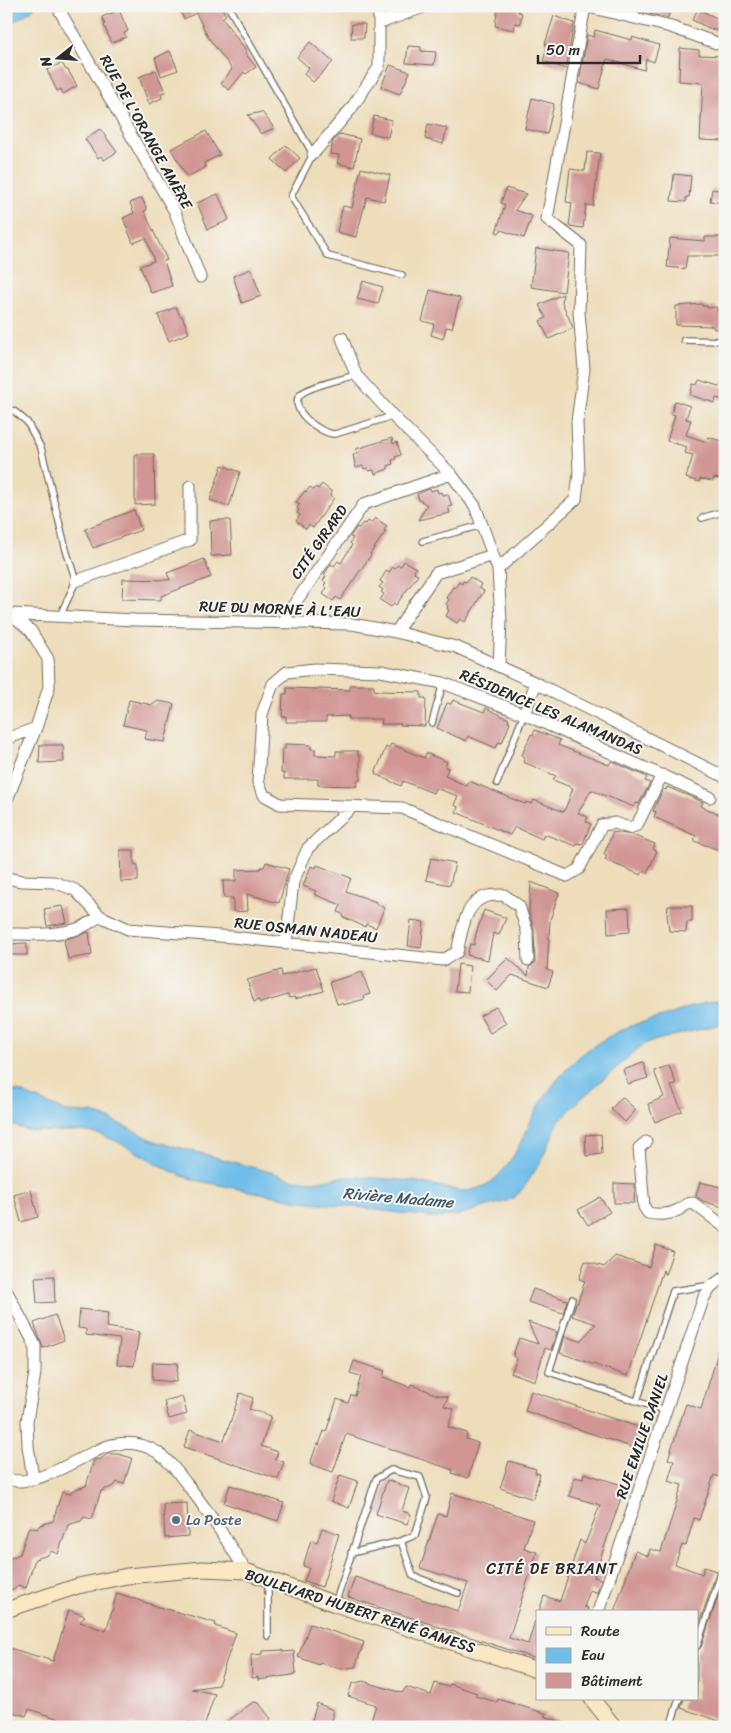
<svg xmlns="http://www.w3.org/2000/svg" width="731" height="1733" font-family="Sriracha,sans-serif">
  <style>
    .water { fill: #6fbeea; stroke: #4d748a }
    .building { fill: #d19694 }
    .lines { fill: none; stroke-linecap: round; stroke-linejoin: round }
    .lane-casing { stroke: #6f695d; stroke-width: 8 }
    .street-casing { stroke: #6f695d; stroke-width: 13 }
    .secondary-casing { stroke: #6f695d; stroke-width: 17 }
    .lane { stroke: #fff; stroke-width: 5.5 }
    .street { stroke: #fff; stroke-width: 11 }
    .secondary { stroke: #fae7c3; stroke-width: 15 }
    .service-dot { fill: #5c6f8a; stroke: #f6f6f2; stroke-width: 2 }
    .labels { text-anchor: middle; stroke-width: 4; stroke-linejoin: round; paint-order: stroke }
    .street-label { font-size: 15px; fill: #2b2b2b; stroke: #f6f6f2 }
    .service-label { font-size: 15px; fill: #4e5e75; stroke: #f6f6f2; text-anchor: start }
    .water-label { font-size: 16px; font-style: italic; fill: #3f5764; stroke: #f6f6f2 }
    .neighbourhood-label { font-size: 16px; letter-spacing: 1px; fill: #2b2b2b; stroke: #f6f6f2 }
  </style>
  <rect width="100%" height="100%" fill="#f6f6f2"/>
  <filter id="ink" filterUnits="userSpaceOnUse"><feTurbulence type="fractalNoise" baseFrequency=".02" numOctaves="2"/><feDisplacementMap in="SourceGraphic" scale="10" xChannelSelector="R" yChannelSelector="G"/><feConvolveMatrix kernelMatrix="1 2 1 2 8 2 1 2 1" color-interpolation-filters="sRGB"/></filter>
  <filter id="wash" filterUnits="userSpaceOnUse"><feTurbulence type="fractalNoise" baseFrequency=".0096" numOctaves="4" result="noise"/><feDisplacementMap in="SourceGraphic" scale="20" xChannelSelector="R" yChannelSelector="G"/><feGaussianBlur stdDeviation="1.12" result="paint"/><feColorMatrix in="noise" values="0 0 0 0 0 0 0 0 0 0 0 0 0 0 0 0 0 1.4 0 .05"/><feComposite in="paint" operator="in"/></filter>
  <g filter="url(#wash)">
    <rect width="100%" height="100%" fill="#edb"/>
    <path class="water" d="M18,6H35L31,11L11,23L6,13Z
      M725,1000V1023L649,1042L640,1047L584,1096L559,1121L540,1163L525,1186L514,1198L501,1203L491,1205L459,1215L436,1218L356,1207L300,1201L194,1180C160,1170 134,1146 101,1135C79,1128 55,1133 32,1131C23,1130 14,1125 6,1122V1090L18,1091L67,1112L92,1113L105,1117L155,1141L274,1173L295,1180L317,1181L341,1177H364L413,1181L461,1191C508,1191 520,1138 539,1106C550,1088 564,1070 580,1056C596,1043 617,1031 636,1024C646,1021 656,1019 666,1016C677,1013 687,1007 698,1005C707,1002 716,1001 725,1000Z"/>
    <g id="blocks">
      <path class="building" d="M177,6H221L226,15L222,18L247,52L245,53L256,67L246,74L244,72L229,90L221,84L232,69L208,37L196,13L184,19Z
        M498,6H518V12L522,13L520,24L515,23L514,30L495,26Z
        M632,6H671L668,18L631,10Z
        M698,9L725,22V33L711,29L692,20Z
        M119,10L128,31L124,33L126,37L112,43L104,26L105,25L102,17Z
        M554,16L574,23L566,69L543,61L548,45L545,44Z
        M352,24H365L364,38H351Z
        M595,30L632,40V37L659,45L654,62L646,59L644,70L607,59L599,89L579,83L587,35L594,37Z
        M310,42L333,62L313,82L304,74L309,68L297,57Z
        M408,46L421,47V51L436,52L434,65L406,63Z
        M680,48L699,50V55L725,56V141L700,140L703,83L679,81Z
        M170,51L178,70L161,76L155,58Z
        M62,63L66,70H68L77,86L63,94L61,89L57,91L47,70Z
        M390,65L410,72L400,94L381,87Z
        M156,70L165,92L161,93L162,98L149,104L139,77Z
        M532,98L554,104L547,134L525,129Z
        M262,112L274,128L261,134L248,115Z
        M374,116L392,120L388,137L370,133Z
        M428,124L447,128L443,144L425,139Z
        M100,129L117,152L104,160L101,156L98,158L85,139Z
        M206,131L220,155L204,163L206,167L187,177L171,149Z
        M340,134L360,139L354,167L337,163L339,155L330,154L333,141Z
        M286,145L300,158L286,173L272,159Z
        M587,152L600,153L593,206L586,205L583,228L569,226L572,203L566,202L570,169L585,171Z
        M361,168L390,175L384,201L367,197L356,237L337,232L343,206L352,208Z
        M674,174L691,176L689,197H686V202L671,201Z
        M506,188L526,194L515,210L532,216L524,238L501,230L499,233L496,232L505,205L501,203Z
        M712,189L725,191V203L710,201Z
        M218,194L229,220L208,229L197,203Z
        M142,198L147,210L144,211L167,260L164,261L172,286L151,293L140,266L154,261L146,238L133,243L123,218L134,213L130,203Z
        M705,237H725V256H687L685,269L667,267L670,238L705,241Z
        M536,248L569,253L564,292L531,287Z
        M251,269L261,296L242,303L233,276Z
        M363,281L383,287L378,304L357,299Z
        M430,290L460,298L452,328L446,327L443,339L431,335L434,324L422,321Z
        M563,294L562,302L573,328L549,339L540,321L546,318L539,305Z
        M702,304V306H707V308L717,307V311H725V329H714L713,326L676,325V306Z
        M176,307L180,316H182L189,333L169,341L158,315Z
        M699,380L725,388V400L716,398L715,403L690,395L693,384L697,385Z
        M675,401L690,406L686,419L691,420L686,435L707,442L708,437L725,442V480L714,478L713,481L700,479L699,482L686,478L693,455L685,453L687,447L667,441L675,415L671,414Z
        M392,438L393,444L397,442L401,455L395,457L396,459L392,460L393,464L388,466V469L375,474L374,470L369,471L368,468L364,469L363,466L356,468L353,455L357,454L356,449Z
        M135,454H154L155,504L135,505Z
        M222,465L240,472L229,507L210,500Z
        M322,484L332,492L330,495L334,498L313,528L309,525L306,529L296,521L300,515L297,513L299,510L297,508L300,504L296,502L305,491L306,492L310,487L314,490L316,487L318,489Z
        M430,489L431,491L437,489L438,493L441,492L442,495L448,494L452,506L448,507L450,513L418,520L427,505L419,500L417,494Z
        M134,510L141,530L93,548L85,529Z
        M375,518L387,526L384,530L386,531L370,554L371,555L340,600L336,597L333,601L323,594L327,588L324,585L326,583L323,581L326,576L324,575L331,564L334,566L338,561L341,563L352,545L350,543L353,538L350,537L357,527L359,528L363,523L366,524L368,521L371,523Z
        M217,520H230L232,555L211,556L210,521Z
        M204,559L211,577L161,596V600L122,599L123,579L170,580L167,573Z
        M404,561L416,568L414,572L418,575L396,605L394,603L391,607L380,600L384,594L381,592L383,590L379,587L383,583L380,581L387,570L389,572L393,567L395,568L398,565L401,566Z
        M470,577L481,584L479,588L484,591L465,622L460,619L457,623L446,616L449,610L447,609L448,606L446,604L449,599L446,598L453,587L455,588L459,582L462,584L463,581L466,582Z
        M350,685H374V690L379,691L421,692V698H426L425,726L400,725L401,724H381L382,719H348L349,716L326,717V722H286V716L282,717L283,694H287V688L350,690Z
        M129,700L152,705L158,701L174,704L165,742L145,739L147,730L123,725Z
        M453,700L484,712L486,708L509,719L508,722L510,723L502,743L499,742L496,748L468,736L466,741L437,728L447,703L451,704Z
        M535,730L560,740L558,745L563,747L609,765L611,761L647,777L645,781L650,783L639,804L636,803L634,807L591,790L578,813L588,817L586,822L591,824L583,844L578,843L576,846L544,834L542,839L515,827L510,835L456,812L458,807L454,805L458,796L435,788L433,793L403,781L401,786L375,774L386,747L389,748L391,744L424,758L426,753L447,762L445,767L448,768L445,776L467,786L469,781L525,804L526,802L532,804L534,800L564,812L573,788L553,780L556,776L523,762L525,757L522,755L531,734L533,735Z
        M285,744L311,745V749H315V755L336,756V751H358V756H360V780H357V786L318,785V779H284V773H281L282,749H285Z
        M40,745H63L64,762L39,763Z
        M667,787L703,802L701,806L725,817V848L721,847L719,850L694,841L696,836L654,817L656,812L653,811L663,789L666,790Z
        M613,832L633,835L655,844L653,849L657,851L647,873L644,871L641,875L605,860L607,855L604,854Z
        M120,850H134V864L138,865V881L121,882Z
        M431,858L455,863L450,885L426,880Z
        M266,862L289,869L279,903L247,894L248,911L233,912V898H224L223,881H236V870L260,869L261,867H264Z
        M317,865L351,878L346,891L376,902L375,903L384,908L376,928L366,924L365,927L343,917L344,915L338,912L341,905L314,894L316,891L303,886L311,866L316,868Z
        M531,882L559,893L550,920L547,970L553,972L548,987L512,975L497,991L486,980L508,958L528,976L529,967L535,963L534,930L529,912Z
        M63,906L67,923L47,926L44,909Z
        M668,906H692V922H687L686,932L669,931L667,915Z
        M629,908L630,932L608,934L607,909Z
        M484,910L506,918L499,935L493,933L488,960L467,955L470,944L474,945L476,934Z
        M411,920L424,922L421,948L408,946Z
        M89,932L92,955L68,959L64,940Z
        M27,943V955H6V944Z
        M458,964L470,966L468,992L455,991Z
        M316,967L324,991L295,999V997L289,998L288,995L260,1003L259,1000L254,1002L247,980L281,970L282,976Z
        M362,972L370,994L364,996L365,999L343,1005L342,1003L337,1004L330,982Z
        M496,1007L506,1023L490,1033L480,1016Z
        M643,1063L648,1078L628,1084L623,1070Z
        M669,1065L676,1084L671,1086L682,1111L655,1122L648,1104L664,1097L654,1071Z
        M622,1097L636,1110L625,1122L611,1109Z
        M601,1134L602,1154L586,1156L585,1135Z
        M700,1182L725,1188V1208L703,1201L696,1196Z
        M614,1183L635,1184L634,1203H614Z
        M31,1190L38,1217L21,1222L14,1195Z
        M600,1197L610,1212L588,1225L578,1210Z
        M656,1245L673,1251L665,1275L663,1270L628,1376L560,1353L565,1336L580,1341L596,1324L572,1316L576,1303L577,1304L585,1281L579,1279L585,1261L604,1267L615,1256L649,1267Z
        M54,1276L55,1302L37,1303L35,1277Z
        M533,1289L567,1300L563,1313L528,1302Z
        M80,1309L108,1313L106,1327L139,1332L134,1366L117,1364L120,1339L86,1335V1329L78,1328Z
        M55,1315L64,1340L43,1348L34,1323Z
        M528,1322L557,1332L551,1350L545,1348L535,1381L511,1373L517,1359L513,1355L519,1338L538,1344Z
        M722,1340H725V1479L714,1475L699,1520L694,1518L686,1546L682,1545L675,1564L702,1574L704,1567L717,1571L697,1630V1612H614L635,1551L648,1556L650,1549L661,1552L682,1485L668,1481L674,1461L668,1459L686,1404L701,1409Z
        M354,1361L385,1371L383,1377L410,1387L411,1384L435,1394L448,1397L444,1406L454,1409L448,1427L467,1433L466,1439L478,1443L468,1478L452,1473L453,1470L346,1434L333,1472L310,1464L317,1444L319,1445L324,1431L326,1432L337,1399L348,1403L351,1395L355,1396L361,1376L350,1373Z
        M153,1362L178,1363L176,1382L152,1380Z
        M531,1391L647,1430L640,1450L525,1411Z
        M240,1393L253,1398L249,1409L271,1416L261,1446L278,1452L275,1459L284,1462L278,1479L184,1447L190,1430L224,1441Z
        M182,1396L187,1414L169,1419L164,1401Z
        M107,1454H118L132,1458L124,1484L117,1482L114,1486L101,1491L92,1519L84,1517L81,1521L68,1525L58,1554L51,1551L48,1555L35,1559L26,1588L18,1585L15,1589L6,1590V1560L20,1554L29,1527L37,1529L40,1525L53,1521L62,1492L70,1494L73,1490L86,1486L94,1460L101,1459Z
        M509,1461L536,1469L535,1473L540,1474L533,1499L500,1488Z
        M584,1473L625,1486L594,1577L601,1579L597,1593L590,1590L584,1607L588,1608L587,1612H539L544,1596L560,1601L580,1540L585,1544L600,1505L569,1496L575,1477L583,1479Z
        M340,1475L358,1481L349,1508L331,1501Z
        M387,1480L409,1488L402,1511L411,1514L407,1524L376,1514Z
        M230,1485L284,1503L278,1521L224,1503Z
        M452,1493L533,1520L524,1548L537,1552L509,1638L528,1644L535,1621L537,1622V1659L348,1597L355,1577L458,1611L468,1583L420,1568L438,1514L446,1516Z
        M187,1503L188,1536L165,1538L163,1504Z
        M322,1528L339,1534L322,1587L304,1581L309,1568L303,1566L311,1540L317,1542Z
        M723,1582L725,1583V1644L721,1651L725,1652V1723L681,1708L684,1699H697V1651L701,1647Z
        M117,1593L156,1606L216,1623L215,1626L236,1633L218,1685L192,1689L215,1694L204,1727L189,1722L188,1727H138L131,1724L130,1727H83L29,1709L26,1716L6,1710V1647L53,1661L69,1610L85,1616L80,1622L106,1631Z
        M310,1624L364,1642L355,1667L341,1669L320,1663L319,1665L298,1657Z
        M283,1650V1652L294,1651L296,1673L292,1675L258,1680V1677L252,1678L251,1655L262,1654V1651Z
        M363,1681L402,1693L406,1687L431,1695L435,1683L448,1687L450,1684L477,1693L475,1696L497,1702L498,1699L547,1714L544,1716L570,1725V1727H369L376,1705L348,1696L352,1684Z
        M253,1702L259,1703L271,1719L262,1727H220Z
        M317,1703L333,1710V1717L329,1727H310Z"/>
    </g>
  </g>
  <g filter="url(#ink)">
    <use href="#blocks" fill-opacity="0" stroke="#6f695d" stroke-width="1"/>
    <g class="lines">
      <g class="lane-casing">
        <path id="lane" d="M228,6L313,154L291,196L328,256L402,275
          M684,340L725,341
          M356,375C343,379 310,386 301,394C286,408 320,434 335,434L393,416
          M6,410L14,411L27,422L41,448L66,550L76,581L60,616
          M702,518L725,511
          M423,541L482,525
          M432,723L443,683
          M497,783L524,714
          M572,1299L549,1372L666,1411
          M637,1401L673,1291L712,1285
          M401,1541L413,1576L458,1593
          M268,1581V1636
          M335,1604L376,1479L391,1470L420,1477L427,1498L415,1535L401,1541L351,1553
          M697,1646L725,1562
          M670,1727L679,1699"/>
      </g>
      <g class="street-casing">
        <path id="street" d="M57,6L175,212L200,277
          M380,23L426,6
          M313,154L351,109L379,67V6
          M342,338L356,375L393,416L451,474L475,506L498,569L501,621L499,666
          M498,569L576,499L579,473L577,422L584,369L579,312L581,245L547,219L585,6L671,27L725,46
          M76,581L190,540V486
          M11,614L135,620L352,624L396,632L456,647L536,683L725,777
          M281,623L364,504L451,474
          M396,632L436,573L493,555
          M524,714L536,683
          M6,739L36,728
          M662,775L637,825L629,828L615,823L602,825L579,869L567,876L402,808L280,804L264,795L258,782L262,714L273,684L287,672L315,669L381,671L443,683L524,714L710,797
          M6,802L36,728L49,687L48,659L31,631L11,614
          M6,878L22,881L54,882L75,890L100,916L128,929L232,937L443,960L457,952C462,933 464,901 488,896C493,895 498,895 504,895L519,906L527,931L528,960
          M6,934C31,934 57,936 80,928C87,925 94,920 100,916
          M286,944L293,882L308,848L353,806
          M646,1142L639,1148L644,1207L648,1213C658,1215 669,1215 678,1210C684,1207 685,1203 693,1203L725,1227
          M6,1290L35,1345V1373L27,1421L28,1446L33,1478
          M6,1479C11,1480 16,1481 21,1481C44,1480 75,1461 96,1451C115,1441 138,1440 157,1452C168,1460 178,1472 186,1483C209,1511 227,1541 246,1571
          M598,1612L704,1297L713,1285L725,1277"/>
      </g>
      <g class="secondary-casing">
        <path id="secondary" d="M6,1610L78,1586L127,1576L203,1569L246,1571L335,1604L537,1670
          M592,1699L614,1727"/>
      </g>
      <use href="#lane" class="lane"/>
      <use href="#street" class="street"/>
      <use href="#secondary" class="secondary"/>
    </g>
  </g>
  <circle class="service-dot" cx="176" cy="1520" r="5"/>
  <g class="labels">
    <g class="street-label">
      <text transform="translate(146 132) rotate(61)" y="5">RUE DE L'ORANGE AMÈRE</text>
      <text transform="translate(319 542) rotate(-55)" y="5">CITÉ GIRARD</text>
      <text transform="translate(280 609) rotate(2)" y="5">RUE DU MORNE À L'EAU</text>
      <text transform="translate(551 712) rotate(23)" y="5">RÉSIDENCE LES ALAMANDAS</text>
      <text transform="translate(306 930) rotate(6)" y="5">RUE OSMAN NADEAU</text>
      <text transform="translate(642 1436) rotate(-71)" y="5">RUE EMILIE DANIEL</text>
      <text transform="translate(360 1611) rotate(18)" y="5">BOULEVARD HUBERT RENÉ GAMESS</text>
    </g>
    <g class="service-label">
      <text x="186" y="1525">La Poste</text>
    </g>
    <g class="water-label">
      <text transform="translate(398 1197) rotate(5)" y="6">Rivière Madame</text>
    </g>
    <g class="neighbourhood-label">
      <text x="552" y="1574">CITÉ DE BRIANT</text>
    </g>
  </g>
  <rect width="731" height="1733" fill="none" stroke="#f6f6f2" stroke-width="25"/>
  <rect x="536" y="1610" width="162" height="90" fill="#f6f6f2" stroke="#a5a5a2"/>
  <rect x="546" y="1627" width="25" height="8" fill="#fae7c3" stroke="#a5a5a2"/>
  <text x="581" y="1636" font-size="15" fill="#2b2b2b">Route</text>
  <rect x="546" y="1648" width="25" height="15" fill="#6fbeea" stroke="#a5a5a2"/>
  <text x="581" y="1660" font-size="15" fill="#2b2b2b">Eau</text>
  <rect x="546" y="1673" width="25" height="15" fill="#d19694" stroke="#a5a5a2"/>
  <text x="581" y="1686" font-size="15" fill="#2b2b2b">Bâtiment</text>
  <g transform="translate(58 58) rotate(253)" stroke="#f6f6f2" stroke-width="4" paint-order="stroke">
  <path d="M0-4L9 19L0 12L-9 19Z" fill="#2b2b2b"/>
  <text y="-8" font-size="14" font-weight="bold" text-anchor="middle" fill="#2b2b2b">N</text>
  </g>
  <path d="M538 55v8h102v-8" fill="none" stroke="#2b2b2b" stroke-width="2.5"/>
  <text x="546" y="55" font-size="15" fill="#2b2b2b" stroke="#f6f6f2" stroke-width="4" paint-order="stroke">50 m</text>
</svg>
